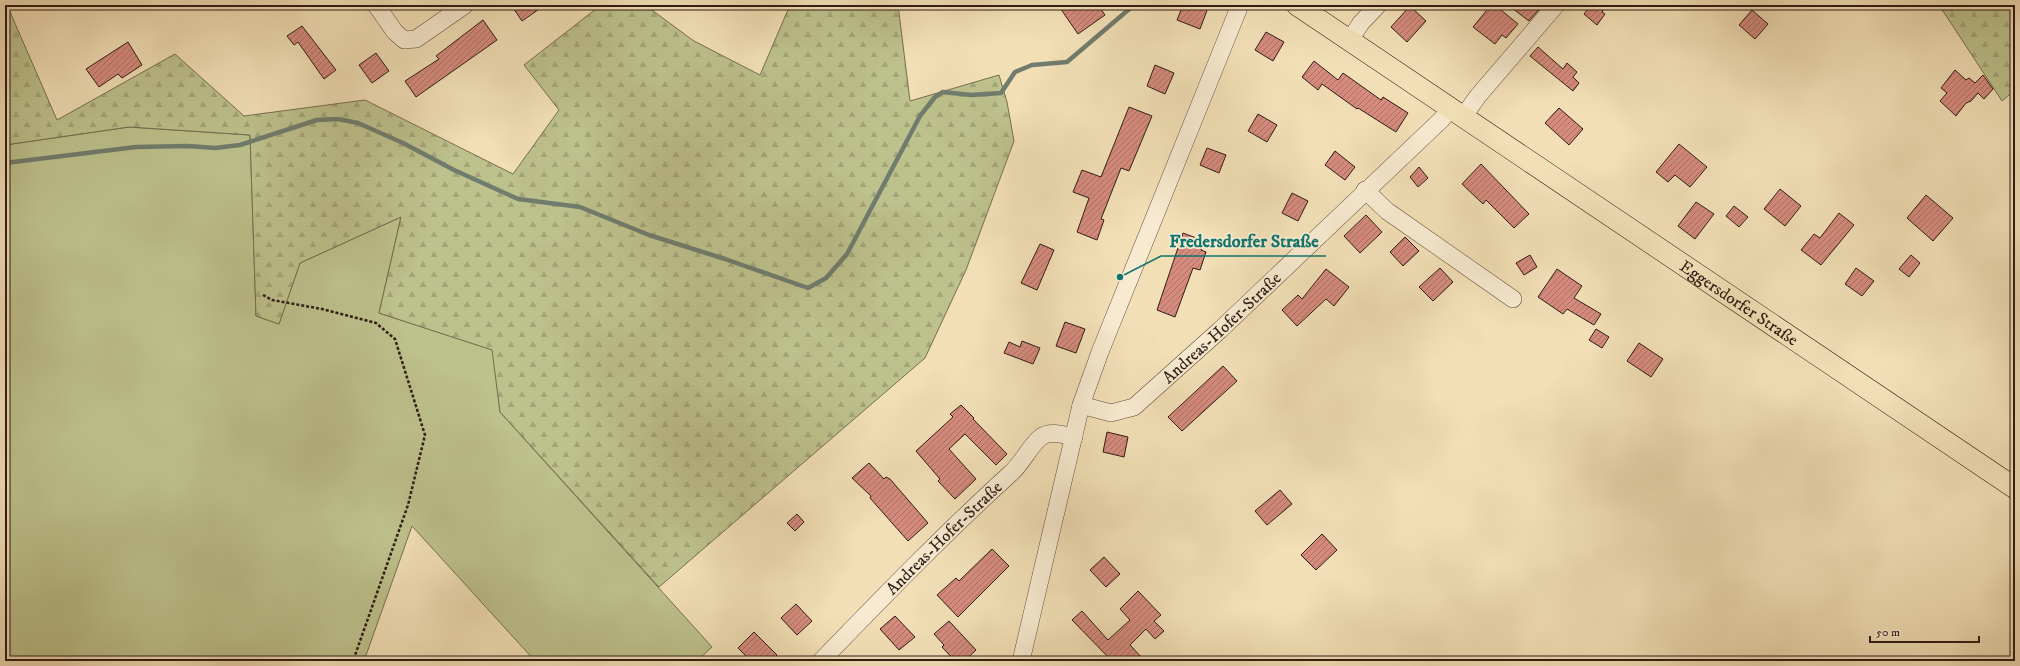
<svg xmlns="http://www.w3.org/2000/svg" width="2020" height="666" font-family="'IM FELL DW Pica',serif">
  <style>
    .green { fill: #bdc18c; stroke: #766e50 }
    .forest { fill: url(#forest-firs); stroke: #766e50 }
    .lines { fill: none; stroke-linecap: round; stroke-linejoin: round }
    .stream { stroke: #707c6d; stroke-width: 4.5 }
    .building { fill: url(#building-hatch); stroke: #2f1b14 }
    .minor-casing { stroke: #604c3c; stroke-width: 18 }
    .major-casing { stroke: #2f1b14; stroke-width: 22 }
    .path { stroke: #2f1b14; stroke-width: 2.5; stroke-dasharray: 3 2; stroke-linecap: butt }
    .minor { stroke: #f7ead0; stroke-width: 17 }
    .major { stroke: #f2dfb6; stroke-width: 21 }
    .labels { text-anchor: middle; stroke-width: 3.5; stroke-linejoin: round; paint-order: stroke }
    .street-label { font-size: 17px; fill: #2f1b14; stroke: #f7ead0 }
    .leader { fill: none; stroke: #0f766e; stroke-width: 1.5 }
    .callout-dot { fill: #0f766e; stroke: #f7ead0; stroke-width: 1.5 }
    .callout-label { font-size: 18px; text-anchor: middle; font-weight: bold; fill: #0f766e; stroke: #f7ead0; stroke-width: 3.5; stroke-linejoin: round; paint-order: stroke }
  </style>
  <defs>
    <pattern id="forest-firs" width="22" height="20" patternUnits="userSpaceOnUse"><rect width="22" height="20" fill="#bdc18c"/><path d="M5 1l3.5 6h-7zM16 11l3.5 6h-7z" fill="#a3a578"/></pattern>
    <pattern id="building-hatch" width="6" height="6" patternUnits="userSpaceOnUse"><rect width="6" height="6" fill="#d58b7e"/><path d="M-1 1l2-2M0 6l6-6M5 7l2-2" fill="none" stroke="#ad7166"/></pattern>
  </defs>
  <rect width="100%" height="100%" fill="#f2dfb6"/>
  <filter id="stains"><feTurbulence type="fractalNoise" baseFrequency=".005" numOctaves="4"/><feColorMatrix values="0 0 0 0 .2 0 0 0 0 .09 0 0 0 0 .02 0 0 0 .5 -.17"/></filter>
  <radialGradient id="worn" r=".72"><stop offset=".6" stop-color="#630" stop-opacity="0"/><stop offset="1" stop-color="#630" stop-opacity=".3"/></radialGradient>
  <path class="green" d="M129,127L250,135L256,316L279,324L300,263L401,217L379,313L493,350L500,412L712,647L697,661H535L412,526L364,661H5V145Z"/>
  <path class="forest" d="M5,5H7L57,120L175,54L244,116L365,100L513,174L559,110L524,65L601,5H645L694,41L760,75L790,5H898L910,101L999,75L1007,102L1014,141L966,270L925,358L659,587L500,412L492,350L379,313L401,217L300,263L279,324L256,316L250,135L129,127L5,145Z
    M1939,5H2012L2015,14V90L2002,101Z"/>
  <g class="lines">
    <path class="stream" d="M5,163L136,147L188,146L215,148L240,145L317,120L338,119L358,123L403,143L454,170L518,199L580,207L649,235L725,259L808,288L826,278L847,254L920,116L935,97L943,92L971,95L1001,93L1015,72L1032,65L1067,62L1134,5"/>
  </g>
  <path class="building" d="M511,5H545L522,21Z
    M1058,5H1098L1105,15L1078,34Z
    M1183,5H1209L1200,29L1177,20Z
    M1491,5H1495L1518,24L1506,38L1502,35L1495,44L1473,27Z
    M1508,5H1543L1529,21Z
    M1591,5H1607L1602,12L1605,14L1597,25L1584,14Z
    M1410,6L1426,21L1407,42L1391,27Z
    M1752,10L1768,24L1755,39L1739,25Z
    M483,20L497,40L416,97L405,81L439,59L436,56Z
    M302,26L336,70L324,79L298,42L294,45L287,36Z
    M1266,32L1284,42L1273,61L1255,50Z
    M128,42L142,65L122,78L118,74L99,87L86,69Z
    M1538,47L1563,69L1567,63L1577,72L1573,77L1579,83L1573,91L1530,56Z
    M376,53L389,71L372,83L359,65Z
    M1314,61L1338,80L1343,73L1381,100L1383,97L1408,113L1396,132L1358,108L1357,109L1322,84L1318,90L1302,77Z
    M1155,65L1174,73L1165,94L1147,86Z
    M1955,70L1966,80L1969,78L1975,83L1983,75L1993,89L1984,99L1978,93L1971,101L1966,103L1956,116L1940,101L1947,93L1941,88Z
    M1129,107L1152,116L1129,171L1121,168L1101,219L1104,220L1097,240L1077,232L1089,198L1073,192L1082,170L1101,177Z
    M1559,108L1583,129L1569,145L1545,123Z
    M1258,114L1277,125L1267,142L1248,131Z
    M1679,144L1707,167L1690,187L1675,175L1668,182L1656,172Z
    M1207,148L1226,155L1219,173L1200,165Z
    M1335,151L1355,167L1345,180L1325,165Z
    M1481,164L1529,214L1514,228L1486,200L1483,204L1462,184Z
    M1419,167L1428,178L1418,187L1410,177Z
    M1780,189L1801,206L1785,226L1764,209Z
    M1292,193L1308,201L1298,221L1282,213Z
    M1926,195L1953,218L1933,241L1907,218Z
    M1696,202L1714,214L1695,239L1678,226Z
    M1734,206L1748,217L1739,227L1726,216Z
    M1839,213L1854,225L1821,265L1801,250L1814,234L1820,238Z
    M1366,215L1382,232L1360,253L1344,236Z
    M1183,233L1204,241L1201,250L1206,252L1200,270L1193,268L1175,317L1157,310Z
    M1405,237L1419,251L1403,266L1390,252Z
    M1040,244L1054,250L1037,290L1021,283Z
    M1530,255L1537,267L1524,275L1516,263Z
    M1911,255L1920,263L1909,277L1899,269Z
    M1440,268L1453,282L1433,301L1419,287Z
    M1856,268L1874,281L1862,296L1845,284Z
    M1326,269L1349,287L1334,306L1326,299L1297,326L1282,310L1298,295L1302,299Z
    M1557,269L1582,286L1574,298L1601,314L1594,325L1567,309L1563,314L1538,297Z
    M1065,322L1085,329L1076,353L1056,346Z
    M1596,329L1609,337L1602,348L1589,340Z
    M1022,341L1040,348L1033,364L1004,353L1009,342L1020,347Z
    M1639,343L1663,359L1651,377L1627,361Z
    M1223,366L1237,381L1182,431L1168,417Z
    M961,405L974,418L973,419L1007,454L996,465L965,434L949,449L976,479L955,499L938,481L940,479L916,451L953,417L950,414Z
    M1107,432L1128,437L1124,457L1103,452Z
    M869,463L884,479L886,477L890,479L928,523L908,541L870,498L871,496L852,478Z
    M1280,490L1292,504L1267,525L1255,511Z
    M797,514L804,522L795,531L787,523Z
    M1322,534L1337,550L1316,570L1301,555Z
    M992,549L1009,566L958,617L937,595L956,578L959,581Z
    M1104,557L1120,574L1106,587L1090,570Z
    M1138,591L1161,615L1154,621L1164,631L1155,639L1146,629L1130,645L1145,661H1112L1072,620L1082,611L1108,640L1130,620L1120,609Z
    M796,604L812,621L797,635L781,618Z
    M895,616L915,637L899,650L880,629Z
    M949,621L976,650L964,661H955L942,647L944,645L934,634Z
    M754,632L777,655L771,661H751L738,648Z"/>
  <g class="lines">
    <g class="minor-casing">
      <g id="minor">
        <path d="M376,5L395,32L404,40L416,39L465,5"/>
        <path d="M1349,41L1361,23L1378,5"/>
        <path d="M1463,117L1478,96L1556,5"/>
        <path d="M1365,190L1387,211L1513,299"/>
        <path id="s1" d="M1081,405L1111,413L1134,407L1220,330L1442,119L1450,108"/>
        <path id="s2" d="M821,661C883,597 944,534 1010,474C1022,464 1031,444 1041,437C1050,430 1064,435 1074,437"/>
        <path d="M1021,661L1081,405L1100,352L1240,5"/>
      </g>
    </g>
    <g class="major-casing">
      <g id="major">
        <path id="s3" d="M1297,5L2015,488"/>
      </g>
    </g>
    <path class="path" d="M263,295L272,300L322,309L376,323L395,339L425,435L408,505L353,661"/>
    <use href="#minor" class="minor"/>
    <use href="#major" class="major"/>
  </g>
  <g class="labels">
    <g class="street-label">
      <text dy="6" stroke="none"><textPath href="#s3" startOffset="533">Eggersdorfer Straße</textPath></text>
      <text dy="6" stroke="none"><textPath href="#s1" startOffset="173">Andreas-Hofer-Straße</textPath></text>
      <text dy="6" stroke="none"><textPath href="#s2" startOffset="174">Andreas-Hofer-Straße</textPath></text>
    </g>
  </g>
  <path class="leader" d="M1120 277L1161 256H1326"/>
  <circle class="callout-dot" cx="1120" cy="277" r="4"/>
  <g class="callout-label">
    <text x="1244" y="247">Fredersdorfer Straße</text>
  </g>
  <rect width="2020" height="666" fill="none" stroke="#f2dfb6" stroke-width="20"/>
  <rect x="6" y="6" width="2008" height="654" fill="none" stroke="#2f1b14" stroke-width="2"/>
  <rect x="10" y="10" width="2000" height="646" fill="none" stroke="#2f1b14"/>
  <path d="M1870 636v6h109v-6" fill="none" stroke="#2f1b14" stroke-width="2"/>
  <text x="1876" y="636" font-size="12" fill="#2f1b14" stroke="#f7ead0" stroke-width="3" paint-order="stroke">50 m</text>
  <rect width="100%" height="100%" filter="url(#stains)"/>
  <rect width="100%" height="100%" fill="url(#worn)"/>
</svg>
